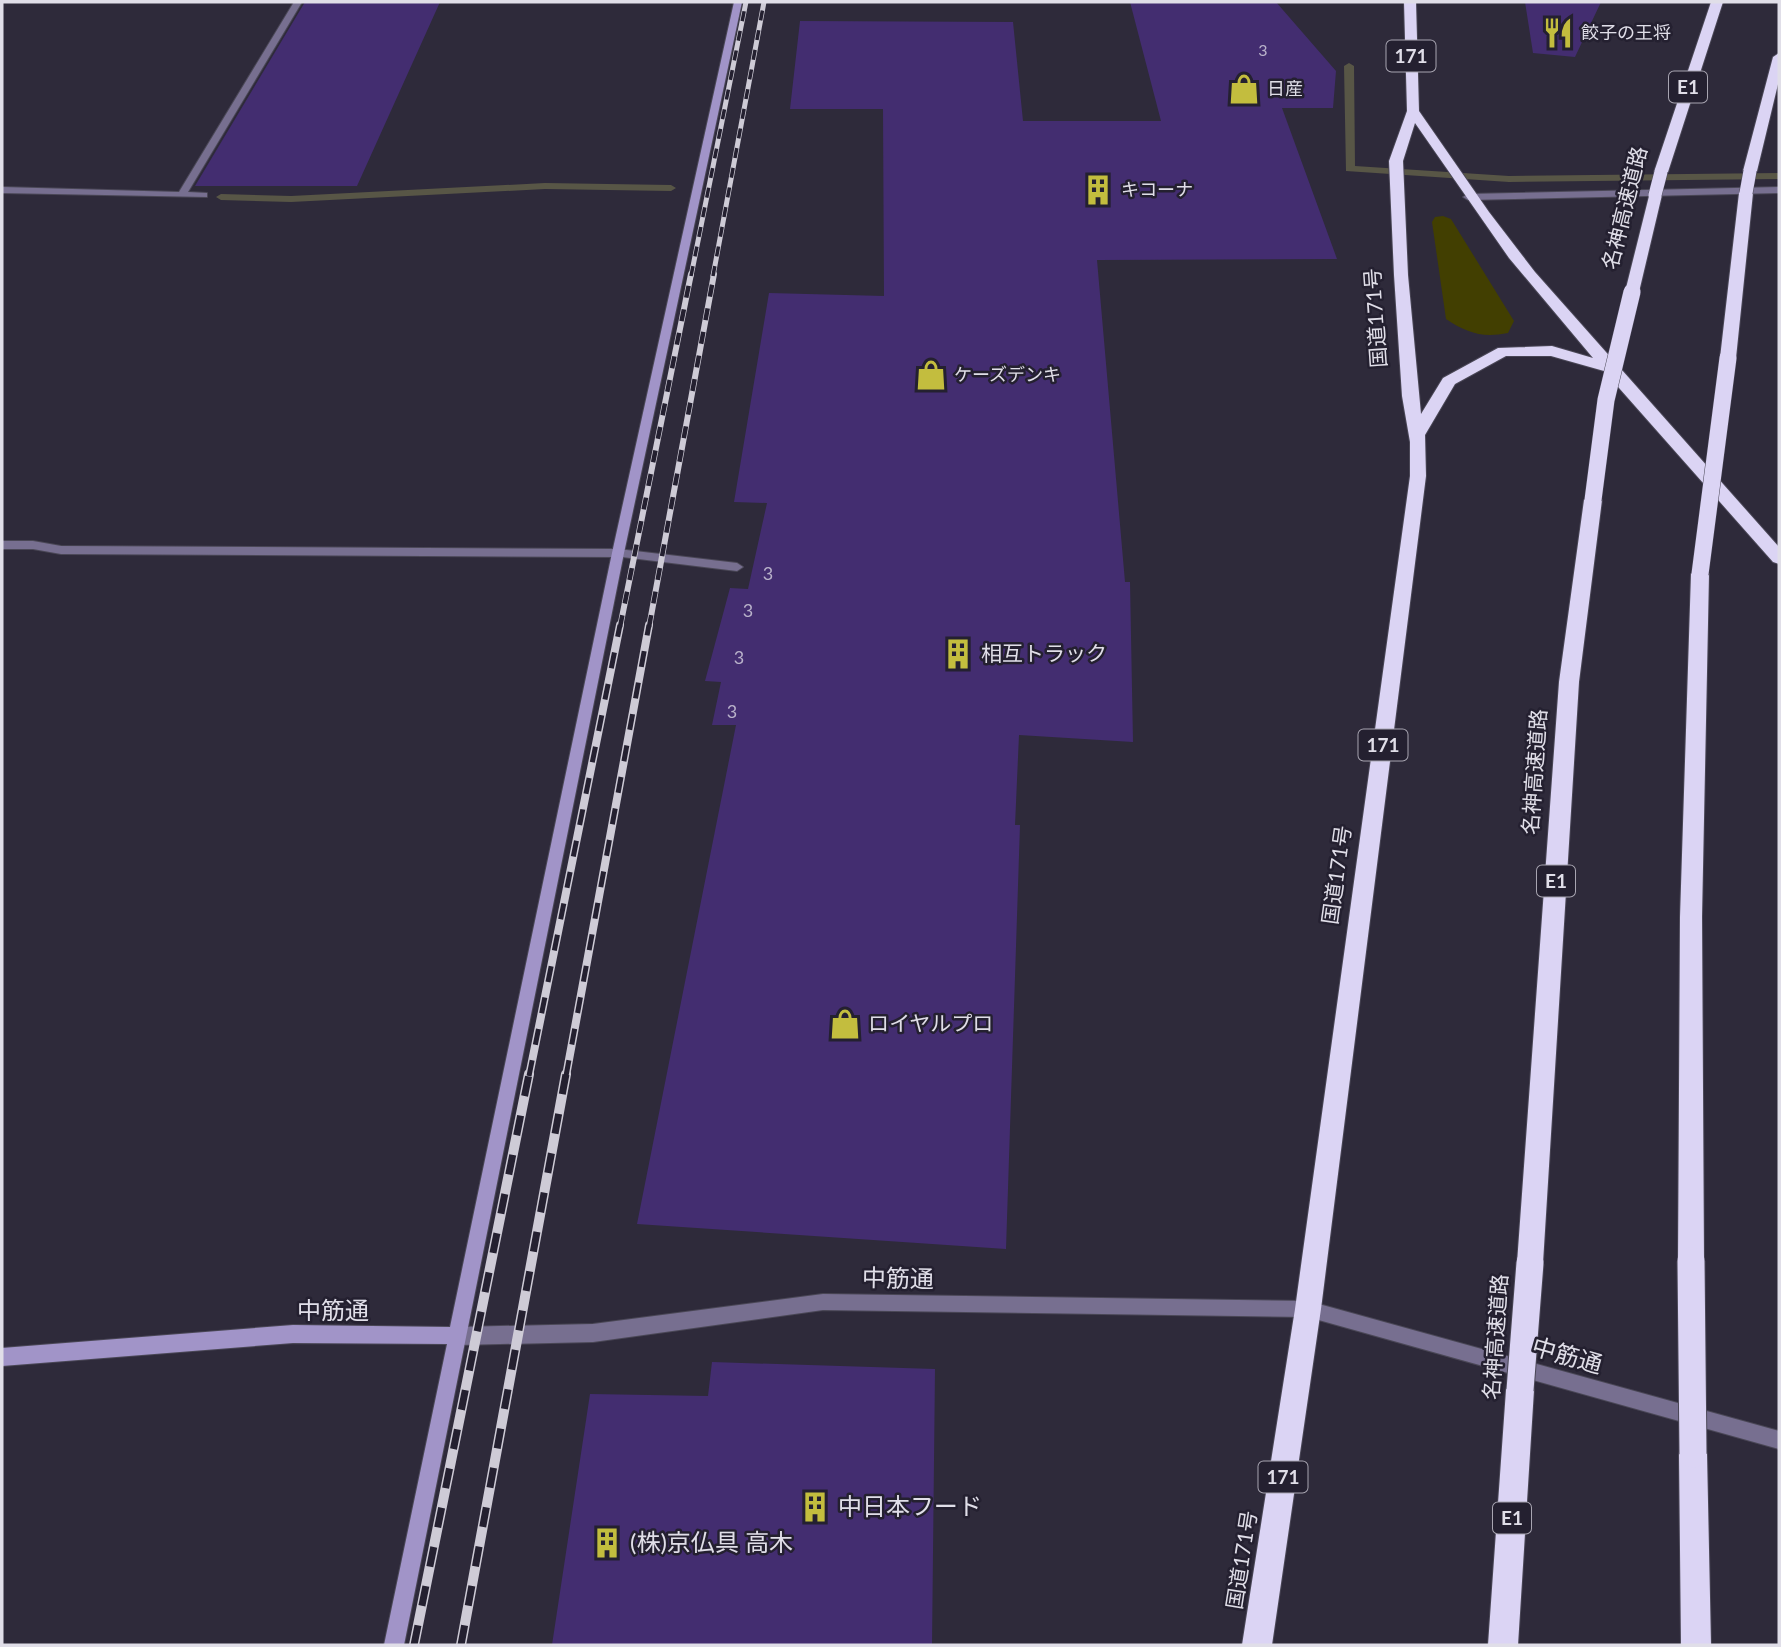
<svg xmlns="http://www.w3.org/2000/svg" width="1781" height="1647" font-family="Lato,'Noto Sans JP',sans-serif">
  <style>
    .green { fill: #423f01 }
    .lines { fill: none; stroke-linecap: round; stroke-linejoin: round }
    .stream { fill: #585646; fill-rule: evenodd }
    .building { fill: #432d70 }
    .lane-casing { stroke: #4a4756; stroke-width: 2 }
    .street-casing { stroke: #4a4756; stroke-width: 2 }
    .secondary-casing { stroke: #4a4756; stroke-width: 2 }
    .highway-casing { stroke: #4a4756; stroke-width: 2 }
    .lane { fill: #776f90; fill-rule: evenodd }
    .street { fill: #776f90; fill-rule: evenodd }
    .secondary { fill: #a194c8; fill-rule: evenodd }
    .highway { fill: #dbd4f4; fill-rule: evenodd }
    .rail-far3-casing { stroke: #cecbd6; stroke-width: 5 }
    .rail-far2-casing { stroke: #cecbd6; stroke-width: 6 }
    .rail-far1-casing { stroke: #cecbd6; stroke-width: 8 }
    .rail-casing { stroke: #cecbd6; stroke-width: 10 }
    .rail-far3 { stroke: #242030; stroke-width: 3.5; stroke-dasharray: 10; stroke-linecap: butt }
    .rail-far2 { stroke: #242030; stroke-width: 4.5; stroke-dasharray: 12; stroke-linecap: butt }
    .rail-far1 { stroke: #242030; stroke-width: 5; stroke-dasharray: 16; stroke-linecap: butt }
    .rail { stroke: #242030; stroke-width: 7; stroke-dasharray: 20; stroke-linecap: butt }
    .highway-bridge-far2-casing { stroke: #4a4756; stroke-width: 14; stroke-linecap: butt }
    .highway-bridge-far1-casing { stroke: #4a4756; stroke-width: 18; stroke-linecap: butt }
    .highway-bridge-casing { stroke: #4a4756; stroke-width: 29; stroke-linecap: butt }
    .highway-bridge-far2 { stroke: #dbd4f4; stroke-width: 13 }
    .highway-bridge-far1 { stroke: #dbd4f4; stroke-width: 17 }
    .highway-bridge { stroke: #dbd4f4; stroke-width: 27 }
    .labels { text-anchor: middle; stroke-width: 5; stroke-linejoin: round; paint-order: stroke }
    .far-number-label { font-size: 16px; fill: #b9b2ca }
    .far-poi-label { font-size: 18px; fill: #e0dee8; stroke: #242030; text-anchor: start }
    .number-label { font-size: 18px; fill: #b9b2ca }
    .shield { fill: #242030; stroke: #a8a5b1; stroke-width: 2 }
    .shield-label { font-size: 19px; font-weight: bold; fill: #e0dee8 }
    .street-label { font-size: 21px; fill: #e0dee8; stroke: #242030 }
    .poi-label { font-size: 21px; fill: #e0dee8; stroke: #242030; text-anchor: start }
    .near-street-label { font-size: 24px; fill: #e0dee8; stroke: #242030 }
    .near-poi-label { font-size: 24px; fill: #e0dee8; stroke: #242030; text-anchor: start }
  </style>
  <rect width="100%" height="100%" fill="#2e2a3a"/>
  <path class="green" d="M1443,216L1451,219L1514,321L1508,333C1482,338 1467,333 1446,319L1432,222L1435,217Z"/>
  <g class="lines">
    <path class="stream" d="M1349,63L1354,66L1355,166L1509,176L1779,173V179L1509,182L1346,171L1344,66Z
      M545,183L671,185L676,188L671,191L545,189L291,202L221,200L216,197L221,194L291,196Z"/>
  </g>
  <path class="building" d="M305,2H440L357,186H195Z
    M1130,2H1276L1336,71L1333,108H1282L1337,259L1097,260L1125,582H1130L1133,742L1019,735L1015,825H1020L1006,1249L637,1224L736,725H712L721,682L705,681L730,588L748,589L767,503L734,502L769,293L884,296L883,109H790L800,21L1013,22L1023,121H1161Z
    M1525,2H1601L1575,57L1533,53Z
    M712,1362L935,1369L932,1645H552L590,1394L708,1396Z"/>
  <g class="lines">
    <g class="lane-casing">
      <path id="lane" d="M618,549L737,563L743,567L737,571L614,556L612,553Z"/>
    </g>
    <g class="street-casing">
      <path id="street" d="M294,2H302L188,192L207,193V197L2,193V187L179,192Z
        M1779,187V193L1468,200L1463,197L1468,194Z
        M2,541H33L61,546L618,549L624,553L618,557L61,554L33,549H2Z
        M823,1294L1308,1301L1779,1431V1449L1308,1317L823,1310L593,1342L459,1345L453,1342L450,1336L453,1330L459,1327L593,1324Z"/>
    </g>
    <g class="secondary-casing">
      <path id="secondary" d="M734,2H742L624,553L404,1645H384L447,1344L293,1343L2,1366V1348L293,1325L450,1327L612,553Z"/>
    </g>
    <g class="highway-casing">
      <path id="highway" d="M1404,2H1416L1419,111L1489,212L1535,272L1779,547V564L1773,562L1604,371L1551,356H1506L1455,384L1425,435L1426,476L1321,1309L1272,1645H1242L1295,1309L1410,476V442L1402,396L1394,275L1389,161L1407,111ZM1415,123L1509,258L1593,358L1552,346L1498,348L1443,378L1421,414L1408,275L1403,161Z
        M1711,2H1723L1668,172L1656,175L1654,172Z
        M1779,53V80L1757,171L1745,174L1743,171L1773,57Z
        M1746,189L1753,193L1736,358L1728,363L1720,358L1739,193Z
        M1650,192L1662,195L1639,292L1632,296L1625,292Z
        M1593,495L1602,500L1579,682L1543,1263L1539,1272L1530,1275L1521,1272L1517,1263L1559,682L1584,500Z
        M1700,568L1709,574L1702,917L1704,1261L1700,1269L1691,1273L1682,1269L1678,1261L1680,917L1691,574Z
        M1520,1377L1530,1381L1534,1390L1518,1645H1488L1506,1390L1510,1381Z
        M1693,1440L1703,1444L1707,1454L1711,1645H1681L1679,1454L1683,1444Z"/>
    </g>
    <use href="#lane" class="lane"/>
    <use href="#street" class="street"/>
    <use href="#secondary" class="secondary"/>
    <use href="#highway" class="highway"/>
    <g class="rail-far3-casing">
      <path id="rail-far3" d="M691,276L746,2
        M713,276L764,2"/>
    </g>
    <g class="rail-far2-casing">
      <path id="rail-far2" d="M620,627L691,274
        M649,627L714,274"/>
    </g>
    <g class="rail-far1-casing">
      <path id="rail-far1" d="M529,1076L620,625
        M566,1076L649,625"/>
    </g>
    <g class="rail-casing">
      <path id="rail" d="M414,1645L529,1074
        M461,1645L566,1074"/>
    </g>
    <use href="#rail-far3" class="rail-far3"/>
    <use href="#rail-far2" class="rail-far2"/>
    <use href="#rail-far1" class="rail-far1"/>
    <use href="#rail" class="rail"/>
    <g class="highway-bridge-far2-casing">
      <path id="highway-bridge-far2" d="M1746,193L1750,171
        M1655,195L1661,172"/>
    </g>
    <g class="highway-bridge-far1-casing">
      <path id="highway-bridge-far1" d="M1593,500L1606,400L1632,292
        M1700,574L1728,358"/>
    </g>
    <g class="highway-bridge-casing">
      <path id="highway-bridge" d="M1691,1261L1693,1454
        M1520,1390L1530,1263"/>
    </g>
    <use href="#highway-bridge-far2" class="highway-bridge-far2"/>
    <use href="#highway-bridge-far1" class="highway-bridge-far1"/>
    <use href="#highway-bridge" class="highway-bridge"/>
  </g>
  <defs>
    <g id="restaurant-bare" transform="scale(2.415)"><path d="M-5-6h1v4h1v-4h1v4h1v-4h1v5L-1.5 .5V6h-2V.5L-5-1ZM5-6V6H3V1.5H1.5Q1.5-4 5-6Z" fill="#c3bd3e" stroke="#242030" stroke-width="2.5" paint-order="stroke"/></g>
    <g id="shop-bare" transform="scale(2.415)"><path d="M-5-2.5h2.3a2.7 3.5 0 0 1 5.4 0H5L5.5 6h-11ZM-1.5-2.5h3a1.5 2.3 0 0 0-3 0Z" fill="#c3bd3e" stroke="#242030" stroke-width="2.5" paint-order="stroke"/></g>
    <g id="building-bare" transform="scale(2.415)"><path d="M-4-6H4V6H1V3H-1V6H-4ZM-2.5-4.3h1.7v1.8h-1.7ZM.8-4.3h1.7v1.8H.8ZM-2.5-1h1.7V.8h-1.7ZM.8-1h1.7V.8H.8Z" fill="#c3bd3e" stroke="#242030" stroke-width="2.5" paint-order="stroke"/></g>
  </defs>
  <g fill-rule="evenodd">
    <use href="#restaurant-bare" x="1558" y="33"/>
    <use href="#shop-bare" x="1244" y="89"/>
    <use href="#building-bare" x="1098" y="190"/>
    <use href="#shop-bare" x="931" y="375"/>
    <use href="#building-bare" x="958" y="654"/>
    <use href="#shop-bare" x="845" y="1024"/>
    <use href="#building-bare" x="815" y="1507"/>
    <use href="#building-bare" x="607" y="1543"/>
  </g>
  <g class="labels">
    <g class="far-number-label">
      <text x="1263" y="56">3</text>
    </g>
    <g class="far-poi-label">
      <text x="1581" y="39">餃子の王将</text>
      <text x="1267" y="95">日産</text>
      <text x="1121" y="196">キコーナ</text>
      <text x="954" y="381">ケーズデンキ</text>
    </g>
    <g class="number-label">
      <text x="768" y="580">3</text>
      <text x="748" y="617">3</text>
      <text x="739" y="664">3</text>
      <text x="732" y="718">3</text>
    </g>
    <g class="shield">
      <rect x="1386.5" y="40.5" width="49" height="31" rx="5"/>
      <rect x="1669" y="71.5" width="38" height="31" rx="5"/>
      <rect x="1358.5" y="729.5" width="49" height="31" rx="5"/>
      <rect x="1537" y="865.5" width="38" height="31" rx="5"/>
      <rect x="1258.5" y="1461.5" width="49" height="31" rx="5"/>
      <rect x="1493" y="1502.5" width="38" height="31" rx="5"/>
    </g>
    <g class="shield-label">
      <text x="1411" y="63">171</text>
      <text x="1688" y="94">E1</text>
      <text x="1383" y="752">171</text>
      <text x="1556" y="888">E1</text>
      <text x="1283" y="1484">171</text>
      <text x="1512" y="1525">E1</text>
    </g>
    <g class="street-label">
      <text transform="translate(1625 208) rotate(-76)" y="7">名神高速道路</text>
      <text transform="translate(1376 318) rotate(-94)" y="7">国道171号</text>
      <text transform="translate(1535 772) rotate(-86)" y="7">名神高速道路</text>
      <text transform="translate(1337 875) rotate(-82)" y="7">国道171号</text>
      <text transform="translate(1496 1337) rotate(-86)" y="7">名神高速道路</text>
      <text transform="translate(1242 1560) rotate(-81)" y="7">国道171号</text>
    </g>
    <g class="poi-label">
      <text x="981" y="661">相互トラック</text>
      <text x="868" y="1031">ロイヤルプロ</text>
    </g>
    <g class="near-street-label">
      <text transform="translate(898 1279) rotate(1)" y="8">中筋通</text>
      <text x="333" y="1319">中筋通</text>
      <text transform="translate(1567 1356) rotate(16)" y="8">中筋通</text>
    </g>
    <g class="near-poi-label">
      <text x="838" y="1515">中日本フード</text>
      <text x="630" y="1551">(株)京仏具 高木</text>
    </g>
  </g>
  <rect width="1781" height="1647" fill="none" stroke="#e0dee8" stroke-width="7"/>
</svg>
